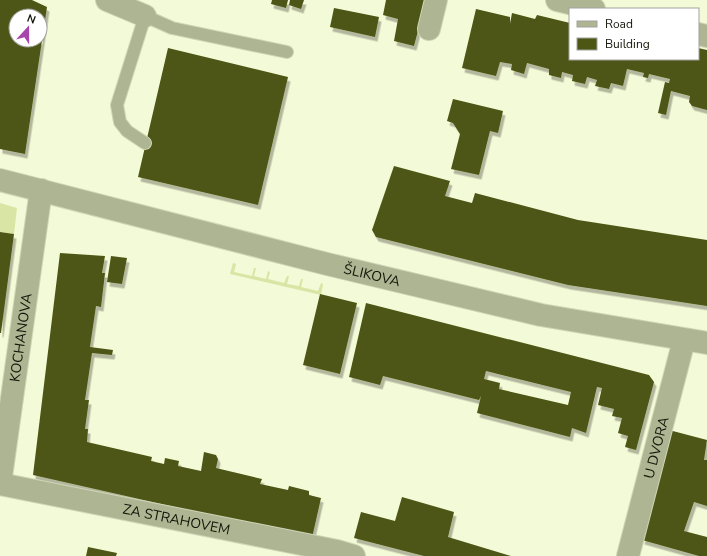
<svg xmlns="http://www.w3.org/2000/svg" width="707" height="556" font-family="'Nunito Sans',sans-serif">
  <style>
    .green { fill: #d9e5a5 }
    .building { fill: #4e5614; fill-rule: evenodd; filter: url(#shadow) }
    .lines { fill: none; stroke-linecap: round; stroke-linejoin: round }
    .lane-casing { stroke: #cfd5b6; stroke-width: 14 }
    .street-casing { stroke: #cfd5b6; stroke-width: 24 }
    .lane { stroke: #aeb592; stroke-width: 12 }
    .street { stroke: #aeb592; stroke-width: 22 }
    .labels { text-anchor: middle; stroke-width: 4; stroke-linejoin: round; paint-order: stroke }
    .street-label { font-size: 14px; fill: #131509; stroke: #fff }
  </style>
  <defs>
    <filter id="shadow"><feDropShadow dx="2.5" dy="4.5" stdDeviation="0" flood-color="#0004"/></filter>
  </defs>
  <rect width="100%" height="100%" fill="#f3fad7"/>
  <path class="green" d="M0,203L17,208L14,234L0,232Z
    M233,263L236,264L234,272L252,276L254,268H256L254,276L266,279L268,271L270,272L268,279L284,283L287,276H289L287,284L299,286L301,279H303L301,287L318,291L321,283L323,284L321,295L230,274Z"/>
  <path class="building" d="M0,0H32L47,7L25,154L0,149ZM16,16H40V40H16Z
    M272,0H288L286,8L271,4Z
    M290,0H304L301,9L289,5Z
    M386,0H426L414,46L394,41L398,19L383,15Z
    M334,8L379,17L375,37L330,27Z
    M476,9L510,17V24L512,13L535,19L537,15L570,23V59H698V48L707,50V110L692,106L689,102L690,96L671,91L666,115L658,113L665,82L669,83L670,79L649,74L648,78L643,77L644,73L627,69L623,86L611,83L609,89L595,86L597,80L587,77L585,84L572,81L573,75L562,72L561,78L549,75V69L527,63L524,74L511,70L512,64L500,62L496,76L462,68Z
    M168,48L288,77L258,205L138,177Z
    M453,99L503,111L498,133L490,131L479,175L451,169L460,134L453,123L447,121Z
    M394,166L450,181L445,196L472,203L475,193L578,220L707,240V306L568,285L376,237L372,230Z
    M0,232L14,234L1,333H0Z
    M60,253L105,256L102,273H105L101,307L96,306L90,347L113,350L112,355L92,353L85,400H89L85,429H88L87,442L152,457L151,461L164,464L165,458L179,461L178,466L201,471L204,452L216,455L218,459L216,468L262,479L260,484L288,490L289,486L309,491V495L321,498L312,538L33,475Z
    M111,256L127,258L122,284L107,282Z
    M320,294L357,303L340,374L303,365Z
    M366,303L649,375L654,382L636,450L625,447L628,436L618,433L622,418L612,416L614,409L598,405L602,388L597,387L586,433L572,428L570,437L477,413L481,396L479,400L383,376L380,385L349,377ZM486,371L571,392L568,405L499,389L500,383L484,379Z
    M669,430L707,440L704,460H707V506L694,502L684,531L707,537V556H699L642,540Z
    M402,497L454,512L448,537L511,556H424L354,538L361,512L395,521Z
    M88,547L117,553L116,556H86Z"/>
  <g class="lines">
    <g class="lane-casing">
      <path id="lane" d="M145,143L127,131L120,122L117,105L145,16L172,28L287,52"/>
    </g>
    <g class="street-casing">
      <g id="street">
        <path d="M107,0L145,16"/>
        <path d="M557,0L594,9"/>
        <path d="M429,29L436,0"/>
        <path d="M698,34L707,36"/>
        <path id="s1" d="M0,180L327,264L541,315L707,343"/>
        <path id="s2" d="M0,484L337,551L354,556"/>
        <path id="s3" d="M0,484L41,190"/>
        <path id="s4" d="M628,556L684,340"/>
      </g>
    </g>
    <use href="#lane" class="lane"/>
    <use href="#street" class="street"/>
  </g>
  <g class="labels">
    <g class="street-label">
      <text dy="5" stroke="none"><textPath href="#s1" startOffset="384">ŠLIKOVA</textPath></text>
      <text dy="5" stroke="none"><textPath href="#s3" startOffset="148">KOCHANOVA</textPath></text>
      <text dy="5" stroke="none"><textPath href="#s4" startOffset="112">U DVORA</textPath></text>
      <text dy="5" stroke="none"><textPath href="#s2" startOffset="180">ZA STRAHOVEM</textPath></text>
    </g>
  </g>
  <rect x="569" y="8" width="130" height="52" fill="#ffffff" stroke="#a1a19d"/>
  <rect x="577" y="21" width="20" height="6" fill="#aeb592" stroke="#a1a19d"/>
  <text x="605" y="28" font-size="12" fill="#131509">Road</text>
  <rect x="577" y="38" width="20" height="12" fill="#4e5614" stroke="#a1a19d"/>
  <text x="605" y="48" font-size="12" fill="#131509">Building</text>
  <g transform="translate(28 28) rotate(21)"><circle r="19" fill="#ffffff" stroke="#a1a19d"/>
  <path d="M0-3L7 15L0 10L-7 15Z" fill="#a845ab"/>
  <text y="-6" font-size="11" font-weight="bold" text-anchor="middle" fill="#131509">N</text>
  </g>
</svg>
